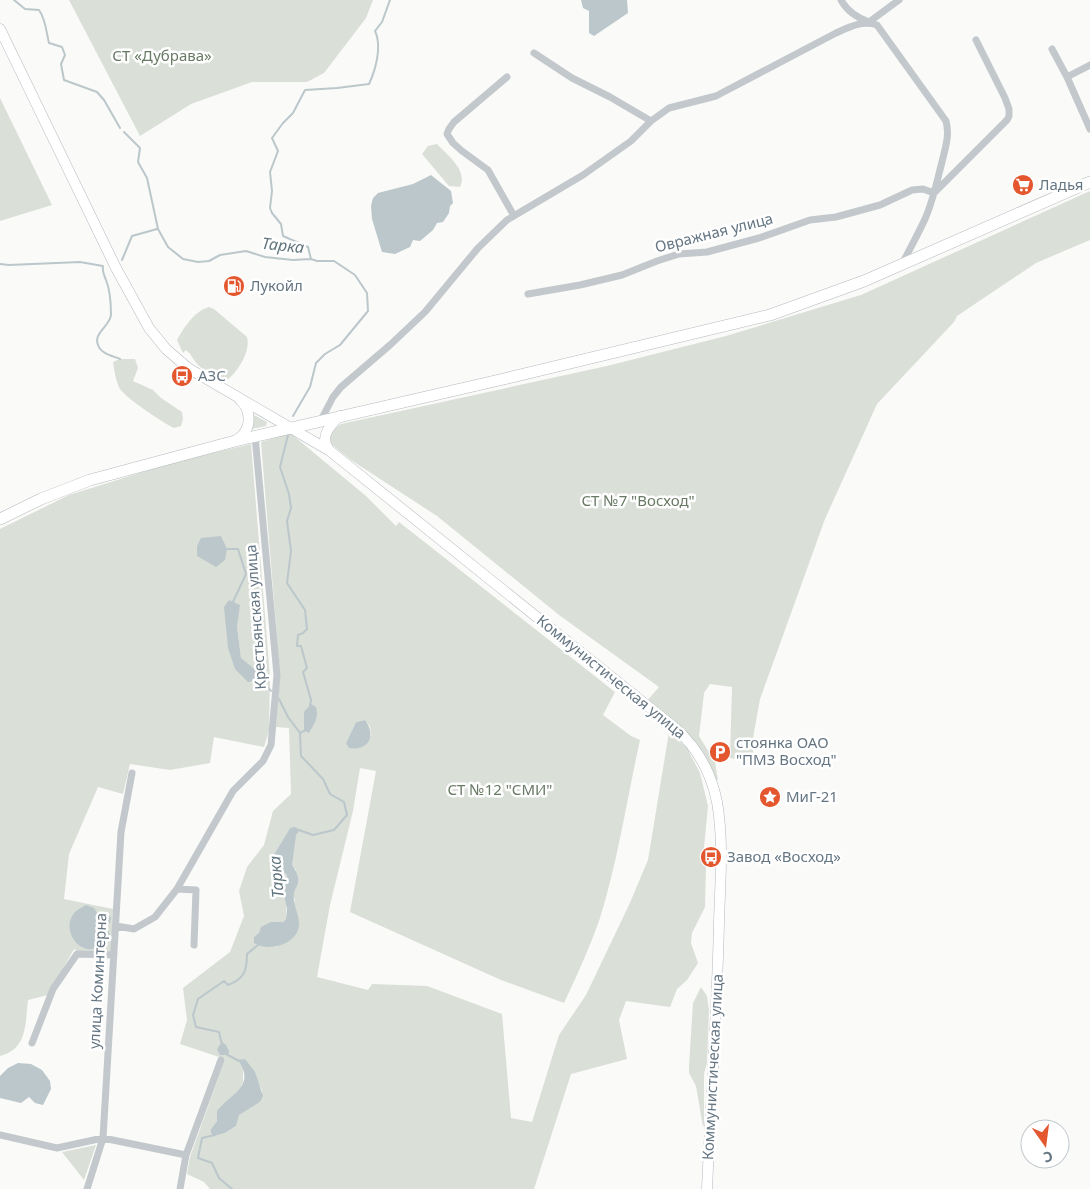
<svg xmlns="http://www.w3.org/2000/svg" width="1090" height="1189" font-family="'Noto Sans',sans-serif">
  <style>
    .green { fill: #dadfd7; fill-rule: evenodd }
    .water { fill: #bbc7cb }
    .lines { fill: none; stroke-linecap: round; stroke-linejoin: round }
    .stream { stroke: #bbc7cb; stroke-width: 2 }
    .secondary-casing { stroke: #b3babf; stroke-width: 11 }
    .primary-casing { stroke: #b5babe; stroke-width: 12 }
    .street { stroke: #c3c8cc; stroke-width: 7 }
    .secondary { stroke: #fff; stroke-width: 10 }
    .primary { stroke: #fff; stroke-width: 11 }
    .labels { text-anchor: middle; stroke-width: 5; stroke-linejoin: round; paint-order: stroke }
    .park-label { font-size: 15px; fill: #687a64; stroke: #fff }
    .poi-label { font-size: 15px; fill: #657683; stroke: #fff; text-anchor: start }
    .street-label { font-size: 15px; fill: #657683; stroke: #fff }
    .water-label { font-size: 16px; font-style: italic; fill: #60757c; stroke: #fff }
  </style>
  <rect width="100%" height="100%" fill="#fafaf8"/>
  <path class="green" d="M69,0H373L366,18L324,73L307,82H252L191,104L140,136Z
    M0,98L52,205L0,221Z
    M437,144C448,156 468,170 460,187L449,186L422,154L428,146Z
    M1090,191V240L1036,263L957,316L954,322L877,404L825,519L760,699L753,738V762L730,758L732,687L710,684L704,693L699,736L715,762L718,780H715L712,773L646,702L659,687L559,615L437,516L351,460L331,444L330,432L341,424L607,366L726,336L861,295Z
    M209,307L214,309L247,337C251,352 237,373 225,382C217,379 199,368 194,360C191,356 191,354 186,350L183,353L177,340C184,328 194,311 209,307Z
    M120,359H135L138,368L133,381L153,390L161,398L182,412L183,419L181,426L174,428C163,423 126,398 120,389C116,382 114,369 113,362Z
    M252,414L267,422L266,426L251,429Z
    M290,433L366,496L396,526L399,522L615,692L603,715L631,736L640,740C627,799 618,860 600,918C590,947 577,975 564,1003L501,980L350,912L376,771L360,768L353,811L330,905L317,977L368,990L372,984L427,986L502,1014L511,1118L532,1122L559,1035L586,995L629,905L648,860L669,732L687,748L700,773L708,806L703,858L706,868L705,907L692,933L691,943L698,963L687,980L677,989L670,1007L626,1001L619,1020L627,1059L571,1074L534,1189H210L204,1182L187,1174L190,1157L225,1059L180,1044L187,1020L183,988L230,952L244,916L239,891L247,867L264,845L273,811L291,794L289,728L276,727L280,674L261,442ZM365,720L370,727L371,736L346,743L356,722ZM290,828L292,865L296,870L293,897L295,900L276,947L259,933L271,922H283L286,919L287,875L280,871L273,856ZM243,1068L259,1085L262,1090L260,1102L238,1115L236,1126L225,1133L214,1136L211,1129L217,1121L220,1107L240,1089L243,1082Z
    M251,444L270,676L269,731L264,747L214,737L210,763L170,770L130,764L123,794L98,787L69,854L64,899L113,909L111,952H78L74,949L48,995L28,1000C25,1023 28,1049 0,1056V529L69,495L175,462ZM229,600L238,609L237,626L241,658L257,671L228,648Z
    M701,987L707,996L709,1010L707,1063L704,1074V1124L703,1127L696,1086L689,1073V1066L693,1003Z
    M96,1145L84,1180L62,1152Z"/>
  <path class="water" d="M581,0H627L628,13L594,36L589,33V11L583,8Z
    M431,175L451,191L453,203L450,206L449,213L443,222L437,223L433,230L420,241L413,240L410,247L395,254L382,252L372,219L371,206L373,198L378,193L413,184Z
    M221,536L227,549L225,560L216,567L197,556V546L201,538Z
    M229,600L240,605L237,626L241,658L257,671L262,680L248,682L235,669L228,648L224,607Z
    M311,704L316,707C319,718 314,724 309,733L304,730V712Z
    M365,720C377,736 368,751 349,748L346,743L356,722Z
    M295,827L300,830L296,835L292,865C296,870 299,877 298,883C297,887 294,890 294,894C292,904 300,915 299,926C296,945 269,952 254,943V937L259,933L261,927L271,922H283L286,919L287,909L283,889L287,882V875L273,864V856L290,828Z
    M86,905L94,908L98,914L111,917L110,923L105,925L110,935C90,970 55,932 76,911C79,909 83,907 86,905Z
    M222,1042L226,1045L229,1051L228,1055H220L217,1049Z
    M245,1059L255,1072L263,1096L260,1102L239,1115L236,1126L225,1133L214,1136L211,1133V1129L217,1121V1111C229,1094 257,1087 238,1060Z
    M18,1063L31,1064L42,1070L50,1081L51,1089L43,1105L35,1103L29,1097L21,1103L0,1098V1076L8,1068Z"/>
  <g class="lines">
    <path class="stream" d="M14,0L25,9L39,10C46,20 46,31 49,43L62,47L65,55L61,64L64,80L97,92L104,100L120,128
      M124,132L140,148L138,162L147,178L158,229L168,247L183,259L198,262L209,261L220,255L246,251L265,257L293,260L311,259L317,261H334L355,275L367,293L368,311L340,345L325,354L316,363L310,387L293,416
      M311,259L308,247L283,236L281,224L272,213L270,208L272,191L270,172L278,151L272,138L283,123L293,113L305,90L337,88L369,84C376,69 382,46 375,31L382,22L390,0
      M122,260L132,236L157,229
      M0,264L9,265L80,262L103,266C102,272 104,274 106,280C110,290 111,304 111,315C110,326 93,333 98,345C101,354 113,356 120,359
      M288,435L280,467L289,494L291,508L287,521L291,551L287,583L305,610L307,629L303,633L298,635L297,646H301L307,668L303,672L311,700L310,706
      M227,549H238L246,574L232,604
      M262,679L271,691
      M279,699L288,717L300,733
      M299,830L313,835L334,830L347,815L344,802L330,794L323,779L301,756L300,733L306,730
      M222,1045L219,1032L196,1027L193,1015L198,999L224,981L228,985C244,979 247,971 247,954L258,945
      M226,1054L239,1061
      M215,1135L202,1138L198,1158L212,1163L219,1178L232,1189"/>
    <g class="secondary-casing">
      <path id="secondary" d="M0,29L116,268L149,328L166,349L188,368L330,451L675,728C698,748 711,772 717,802C724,842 720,883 719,923C717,1012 711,1100 707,1189
        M235,441C238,439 242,436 244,433C252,423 249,407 240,400
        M329,450C319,437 330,425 340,416"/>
    </g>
    <g class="primary-casing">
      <path id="primary" d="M0,519L41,499L90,480L235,441L508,378L770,315L864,281L1090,182"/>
    </g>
    <path class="street" d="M841,0C847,11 858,18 869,22L899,0
      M1052,49L1067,77L1090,129
      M534,53L572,78L610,97L651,121
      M507,77L454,122L449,129L447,134L453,143L462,151L488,170L514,216
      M1067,77L1090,65
      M934,193L1007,120L1009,116V109L1005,98L976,40
      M528,294L580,285L622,275L657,261L679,254L707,252L759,238L810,220L836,217L880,205L912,190L923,189L934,193
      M321,420L333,397L341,387L390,345L425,312L478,248L507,220L583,175L631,141L651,121L669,108L716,96L836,33C849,27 863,20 877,25L946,121C950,136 945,148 942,162C937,181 933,201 925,219C918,234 910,249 902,264
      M177,889L196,890L194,945
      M116,926L134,929L155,917L177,889L233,791L263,761L271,745L277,675L255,436
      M32,1043L53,989L77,954L114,955
      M0,1135L57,1148L103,1138L186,1155
      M87,1189L103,1138L121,832L132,773
      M180,1189L186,1155L221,1060"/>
    <use href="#secondary" class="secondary"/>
    <use href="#primary" class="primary"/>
  </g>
  <defs>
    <g id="supermarket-disc" transform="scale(1.125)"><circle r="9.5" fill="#e4572e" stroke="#fff"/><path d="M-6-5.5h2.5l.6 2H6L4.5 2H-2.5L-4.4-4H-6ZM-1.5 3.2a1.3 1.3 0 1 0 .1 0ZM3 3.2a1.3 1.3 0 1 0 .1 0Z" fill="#fff"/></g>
    <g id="fuel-disc" transform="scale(1.125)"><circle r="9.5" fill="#e4572e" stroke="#fff"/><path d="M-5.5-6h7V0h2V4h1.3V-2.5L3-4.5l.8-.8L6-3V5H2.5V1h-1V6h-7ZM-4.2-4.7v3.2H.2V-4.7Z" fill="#fff"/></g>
    <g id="bus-disc" transform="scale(1.125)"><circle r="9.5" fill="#e4572e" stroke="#fff"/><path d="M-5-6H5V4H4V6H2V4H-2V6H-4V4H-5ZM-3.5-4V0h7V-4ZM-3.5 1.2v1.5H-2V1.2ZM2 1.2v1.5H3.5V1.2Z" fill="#fff"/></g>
    <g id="parking-disc" transform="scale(1.125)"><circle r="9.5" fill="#e4572e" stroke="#fff"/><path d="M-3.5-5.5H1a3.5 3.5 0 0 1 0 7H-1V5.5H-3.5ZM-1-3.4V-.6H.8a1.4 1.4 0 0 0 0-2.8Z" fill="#fff"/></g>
    <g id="sight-disc" transform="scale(1.125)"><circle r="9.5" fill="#e4572e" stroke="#fff"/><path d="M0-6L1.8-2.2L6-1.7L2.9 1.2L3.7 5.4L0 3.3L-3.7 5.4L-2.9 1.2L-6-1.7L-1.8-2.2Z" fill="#fff"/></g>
  </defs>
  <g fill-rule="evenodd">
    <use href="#supermarket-disc" x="1023" y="185"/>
    <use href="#fuel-disc" x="234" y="286"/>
    <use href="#bus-disc" x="182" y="376"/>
    <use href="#parking-disc" x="720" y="752"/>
    <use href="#sight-disc" x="770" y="797"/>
    <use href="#bus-disc" x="711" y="857"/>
  </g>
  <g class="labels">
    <g class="park-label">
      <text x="162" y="61">СТ «Дубрава»</text>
      <text x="638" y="506">СТ №7 "Восход"</text>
      <text x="500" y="795">СТ №12 "СМИ"</text>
    </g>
    <g class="poi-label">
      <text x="1039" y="190">Ладья</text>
      <text x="250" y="291">Лукойл</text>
      <text x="198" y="381">АЗС</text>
      <text x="736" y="748">стоянка ОАО<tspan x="736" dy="17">"ПМЗ Восход"</tspan></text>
      <text x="786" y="802">МиГ-21</text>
      <text x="727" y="862">Завод «Восход»</text>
    </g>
    <g class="street-label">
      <text transform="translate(714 233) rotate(-14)" y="5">Овражная улица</text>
      <text transform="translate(256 617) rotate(-94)" y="5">Крестьянская улица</text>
      <text transform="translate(611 677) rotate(39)" y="5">Коммунистическая улица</text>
      <text transform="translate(98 981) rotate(-87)" y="5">улица Коминтерна</text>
      <text transform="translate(713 1067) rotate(-87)" y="5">Коммунистическая улица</text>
    </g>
    <g class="water-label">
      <text transform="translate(283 245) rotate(6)" y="6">Тарка</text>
      <text transform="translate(276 877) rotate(-95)" y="6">Тарка</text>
    </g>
  </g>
  <g transform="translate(1045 1144) rotate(166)"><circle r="24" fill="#ffffff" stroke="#c1c8cd"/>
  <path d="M0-4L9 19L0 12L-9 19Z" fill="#e4572e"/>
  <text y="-8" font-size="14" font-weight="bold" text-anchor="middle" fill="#657683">С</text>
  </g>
</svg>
